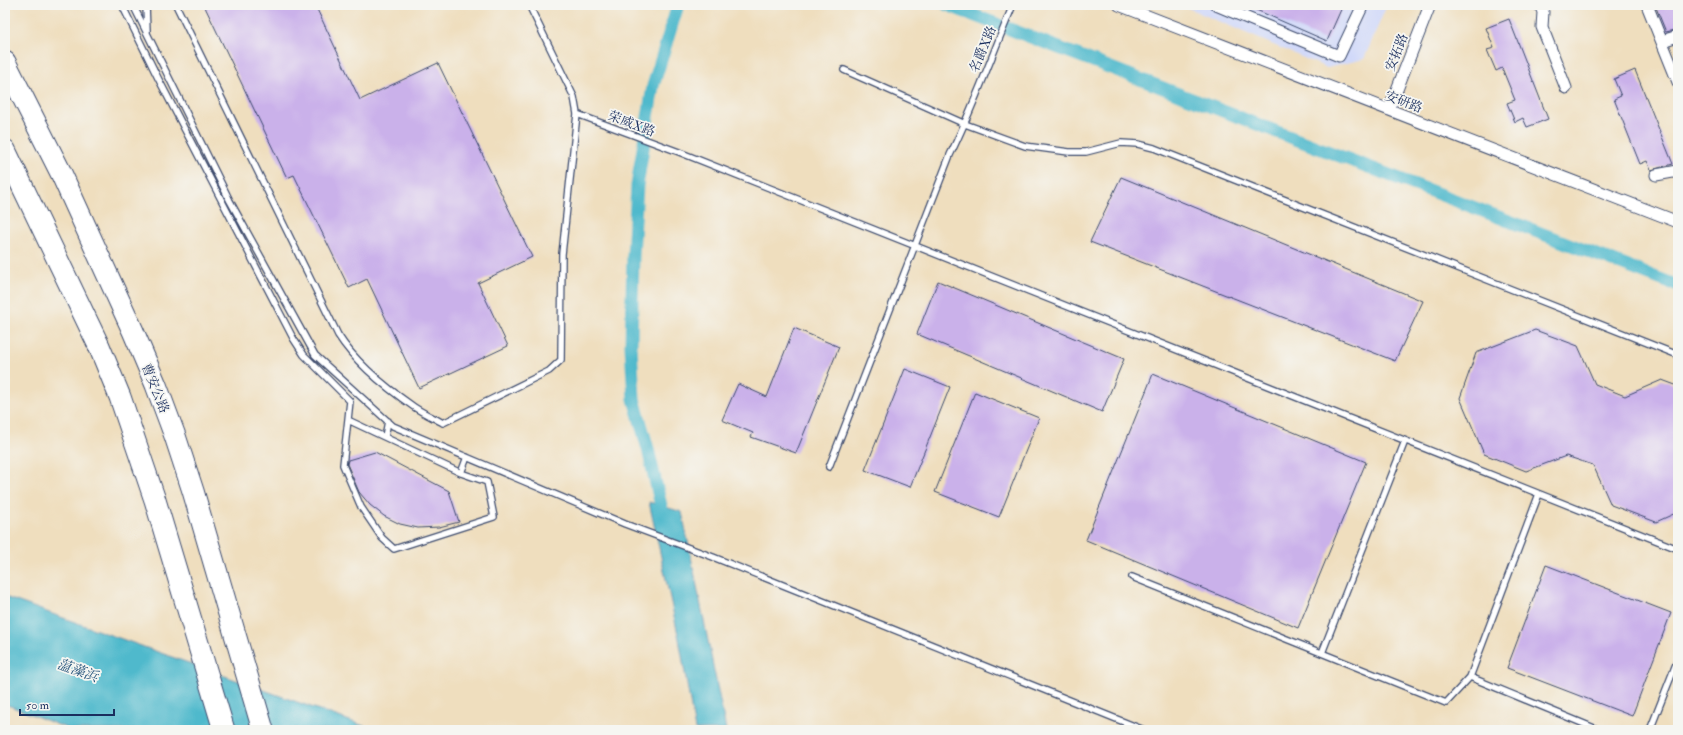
<svg xmlns="http://www.w3.org/2000/svg" width="1683" height="735" font-family="'IM FELL Double Pica','Noto Serif SC',serif">
  <style>
    .built { fill: #d1d9f9 }
    .water { fill: #4fb9cc; stroke: #357495 }
    .lines { fill: none; stroke-linecap: round; stroke-linejoin: round }
    .canal { stroke: #4fb9cc; stroke-width: 13 }
    .building { fill: #cab1ea }
    .lane-casing { stroke: #3b496c; stroke-width: 8 }
    .street-casing { stroke: #3b496c; stroke-width: 13 }
    .highway-casing { stroke: #3b496c; stroke-width: 23 }
    .lane { stroke: #fff; stroke-width: 5.5 }
    .street { stroke: #fff; stroke-width: 11 }
    .highway { stroke: #fff; stroke-width: 21 }
    .labels { text-anchor: middle; stroke-width: 3.5; stroke-linejoin: round; paint-order: stroke }
    .street-label { font-size: 13px; fill: #1b2f5e; stroke: #f6f6f2 }
    .water-label { font-size: 14px; font-style: italic; fill: #2b587f; stroke: #f6f6f2 }
  </style>
  <rect width="100%" height="100%" fill="#f6f6f2"/>
  <filter id="ink" filterUnits="userSpaceOnUse"><feTurbulence type="fractalNoise" baseFrequency=".025" numOctaves="2"/><feDisplacementMap in="SourceGraphic" scale="8" xChannelSelector="R" yChannelSelector="G"/><feConvolveMatrix kernelMatrix="1 2 1 2 8 2 1 2 1" color-interpolation-filters="sRGB"/></filter>
  <filter id="wash" filterUnits="userSpaceOnUse"><feTurbulence type="fractalNoise" baseFrequency=".012" numOctaves="4" result="noise"/><feDisplacementMap in="SourceGraphic" scale="16" xChannelSelector="R" yChannelSelector="G"/><feGaussianBlur stdDeviation="0.9" result="paint"/><feColorMatrix in="noise" values="0 0 0 0 0 0 0 0 0 0 0 0 0 0 0 0 0 1.4 0 .05"/><feComposite in="paint" operator="in"/></filter>
  <g filter="url(#wash)">
    <rect width="100%" height="100%" fill="#efdebe"/>
    <path class="built" d="M1181,5H1387L1364,59L1327,68Z"/>
    <path class="water" d="M649,502L682,512L726,730H695L679,639Z
      M5,597L375,730H71L5,704Z"/>
    <g class="lines">
      <path class="canal" d="M947,5L1678,286
        M665,523L648,449L634,399L631,346L633,256L637,186L653,86L678,5"/>
    </g>
    <g id="blocks">
      <path class="building" d="M204,5H315L360,100L438,63L532,257L478,283L508,346L419,388L367,279L349,288L294,175L287,178Z
        M1245,5H1343L1327,41Z
        M1655,5H1678V29L1666,32Z
        M1509,19L1548,119L1527,127L1523,118L1515,122L1507,103L1515,100L1502,68L1496,71L1487,50L1494,48L1486,28Z
        M1635,70L1673,164L1651,170L1647,161L1640,164L1614,99L1621,96L1614,79Z
        M1121,177L1423,301L1395,361L1090,242Z
        M938,281L1124,359L1102,412L917,334Z
        M794,328L839,347L796,453L751,437L753,433L722,420L738,384L767,397Z
        M1535,330L1578,346L1595,384L1625,396L1662,380L1678,386V512L1656,522L1611,505L1593,465L1566,456L1526,471L1484,454L1460,398L1476,353Z
        M905,369L950,387L910,487L865,470Z
        M1153,374L1366,462L1298,628L1086,540Z
        M975,392L1039,418L999,517L935,492Z
        M375,452L449,491L459,522L439,527L418,528L400,524L384,516L370,505L359,492L347,464L348,460Z
        M1546,565L1671,613L1632,716L1507,668Z"/>
    </g>
  </g>
  <g filter="url(#ink)">
    <use href="#blocks" fill-opacity="0" stroke="#3b496c" stroke-width="1"/>
    <g class="lines">
      <g class="lane-casing">
        <path id="lane" d="M122,5L158,78L293,338L304,355L350,401L343,465L361,507L382,538L394,549L494,517L487,482L461,473L467,457
          M133,5L230,201L315,355L393,426L625,524L713,557L1144,730
          M146,5L147,32
          M176,5L338,335C355,362 388,389 414,407C423,413 434,418 443,423L549,371L561,360L562,254L577,114L574,97L529,5
          M844,70L965,124L1025,146L1069,152H1086L1121,143L1138,144L1154,148L1678,355
          M577,114L679,152L1678,549
          M348,420L461,473
          M385,437L388,421
          M829,467L950,155C974,106 992,55 1013,5
          M1539,494L1470,677L1599,730
          M1132,577L1446,703L1470,677
          M1322,653L1405,441
          M1650,730L1678,659"/>
      </g>
      <g class="street-casing">
        <path id="street" d="M1119,5L1678,222
          M1216,5L1235,13L1238,5
          M1540,5L1543,12L1542,27L1566,88
          M1647,5L1678,82
          M1235,13L1339,56L1363,5
          M1662,41L1678,36
          M1389,110L1430,5
          M1656,175L1678,171"/>
      </g>
      <g class="highway-casing">
        <path id="highway" d="M5,62L61,173L133,331L156,385L175,436L193,491L263,730
          M5,150L99,346L120,397L155,500L224,730"/>
      </g>
      <use href="#lane" class="lane"/>
      <use href="#street" class="street"/>
      <use href="#highway" class="highway"/>
    </g>
  </g>
  <g class="labels">
    <g class="street-label">
      <text transform="translate(982 49) rotate(-67)" y="5">名爵X路</text>
      <text transform="translate(1396 52) rotate(-68)" y="5">安拓路</text>
      <text transform="translate(1404 101) rotate(21)" y="5">安研路</text>
      <text transform="translate(632 123) rotate(21)" y="5">荣威X路</text>
      <text transform="translate(156 388) rotate(68)" y="5">曹安公路</text>
    </g>
    <g class="water-label">
      <text transform="translate(78 670) rotate(20)" y="5">蕰藻浜</text>
    </g>
  </g>
  <rect width="1683" height="735" fill="none" stroke="#f6f6f2" stroke-width="20"/>
  <path d="M20 709v6h94v-6" fill="none" stroke="#1b2f5e" stroke-width="2"/>
  <text x="26" y="709" font-size="12" fill="#1b2f5e" stroke="#f6f6f2" stroke-width="3" paint-order="stroke">50 m</text>
</svg>
